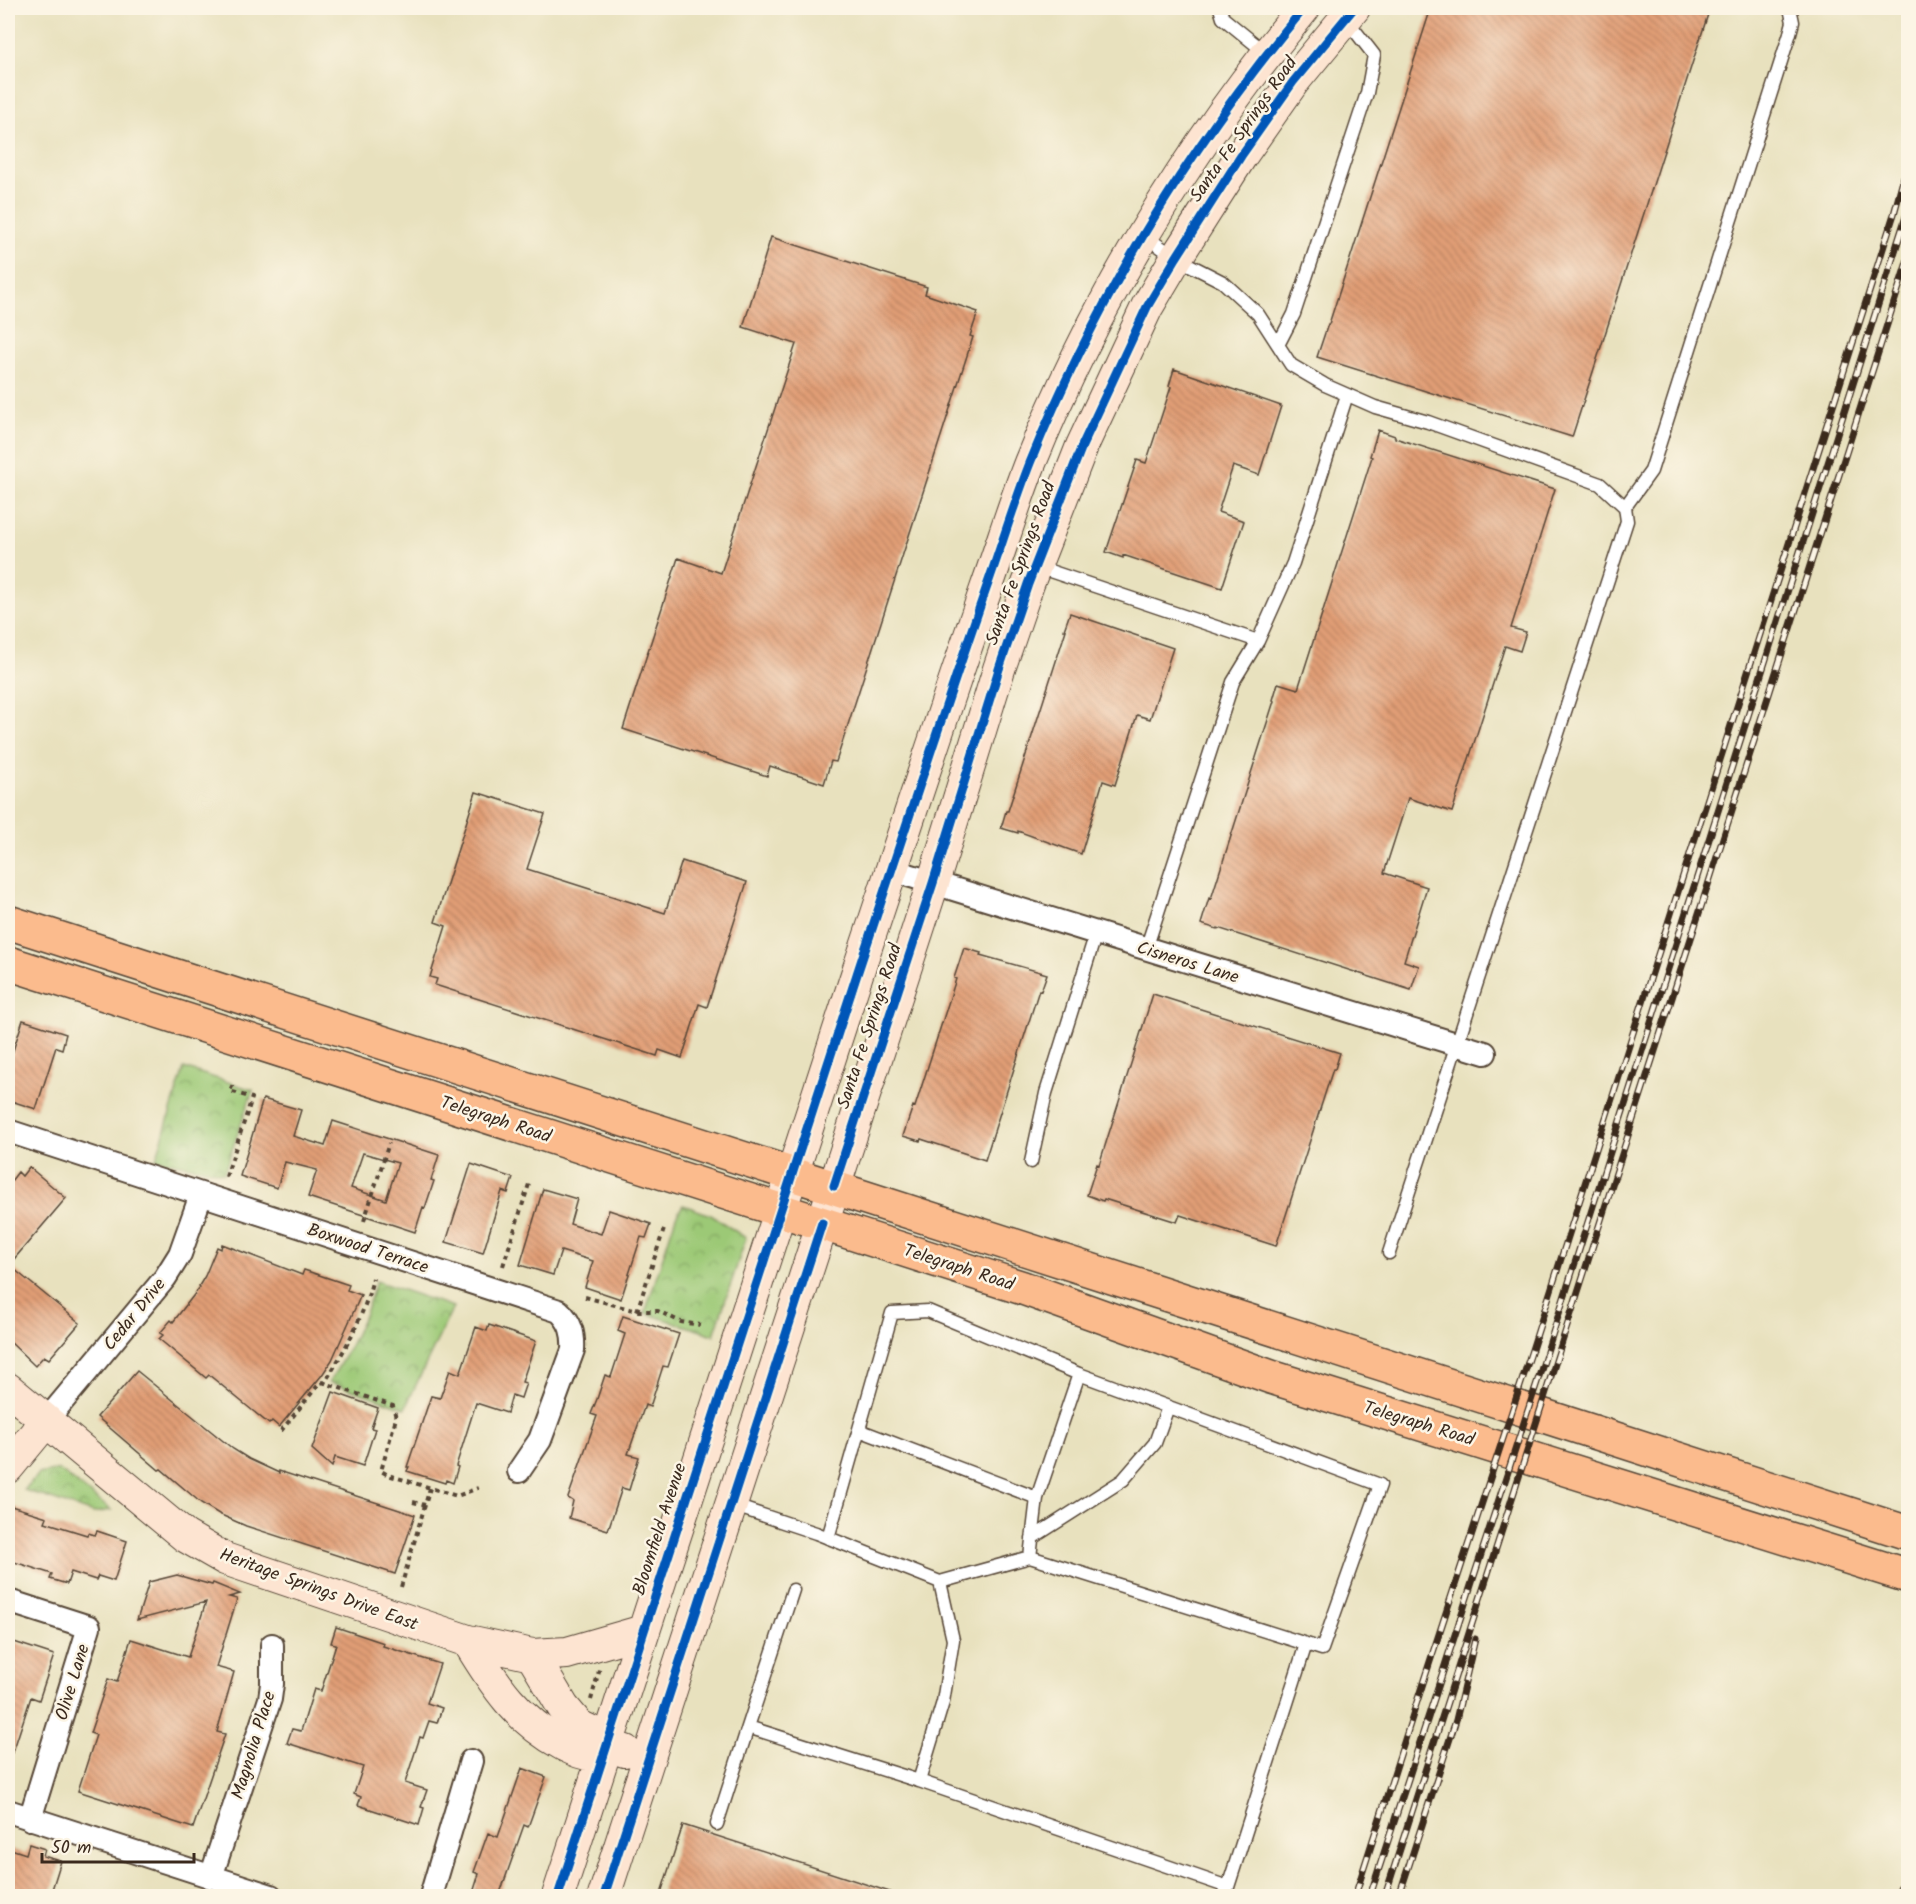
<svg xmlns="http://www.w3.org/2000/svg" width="1916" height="1904" font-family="Kalam,sans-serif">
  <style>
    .park { fill: url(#park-crowns); stroke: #6c7a4a; stroke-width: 1.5 }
    .building { fill: url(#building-back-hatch); fill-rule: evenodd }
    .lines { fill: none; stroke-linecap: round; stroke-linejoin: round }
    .lane-casing { stroke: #554536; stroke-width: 15 }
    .street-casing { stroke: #554536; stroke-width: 26 }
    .secondary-casing { stroke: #554536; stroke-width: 34 }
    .primary-casing { stroke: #554536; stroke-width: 36 }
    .path { stroke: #554536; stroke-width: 4; stroke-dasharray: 4.5 4.5; stroke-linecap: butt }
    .lane { stroke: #fff; stroke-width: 12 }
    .street { stroke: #fff; stroke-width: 22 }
    .secondary { stroke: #fde4d1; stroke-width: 32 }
    .primary { stroke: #fbbb8d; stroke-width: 33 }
    .rail-casing { stroke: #3b2a1e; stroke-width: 7 }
    .rail { stroke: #fcf5e5; stroke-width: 4.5; stroke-dasharray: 14; stroke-linecap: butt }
    .cycleway-casing { stroke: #fcf5e5; stroke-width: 13 }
    .cycleway { stroke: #0057b8; stroke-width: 9 }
    .labels { text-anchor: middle; stroke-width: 5; stroke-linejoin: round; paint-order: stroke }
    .street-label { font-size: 18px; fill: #3b2a1e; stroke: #fcf5e5 }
  </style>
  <defs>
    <pattern id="park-crowns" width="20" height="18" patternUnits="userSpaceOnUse" patternTransform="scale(1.5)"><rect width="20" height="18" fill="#9cc976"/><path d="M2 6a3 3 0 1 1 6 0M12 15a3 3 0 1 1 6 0" fill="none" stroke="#80a360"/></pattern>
    <pattern id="building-back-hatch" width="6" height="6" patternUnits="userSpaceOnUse" patternTransform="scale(1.5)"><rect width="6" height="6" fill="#e19e76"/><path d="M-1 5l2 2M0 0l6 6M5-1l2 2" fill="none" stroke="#b88160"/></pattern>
  </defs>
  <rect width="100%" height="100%" fill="#fcf5e5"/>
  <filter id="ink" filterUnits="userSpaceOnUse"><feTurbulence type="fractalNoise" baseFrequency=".0167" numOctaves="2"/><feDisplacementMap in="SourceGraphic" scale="12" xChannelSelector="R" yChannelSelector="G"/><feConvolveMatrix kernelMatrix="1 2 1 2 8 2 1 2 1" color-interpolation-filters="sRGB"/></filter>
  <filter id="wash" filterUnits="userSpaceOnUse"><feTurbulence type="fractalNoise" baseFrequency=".008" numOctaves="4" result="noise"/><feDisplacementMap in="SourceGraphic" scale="24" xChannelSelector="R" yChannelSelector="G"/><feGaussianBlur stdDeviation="1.35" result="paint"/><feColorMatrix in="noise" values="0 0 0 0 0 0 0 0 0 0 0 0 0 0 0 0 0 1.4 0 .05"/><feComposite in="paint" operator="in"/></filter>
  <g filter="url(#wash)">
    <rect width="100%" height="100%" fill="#e8e1be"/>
    <path class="park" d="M184,1068L253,1090L224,1173L156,1159Z
      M683,1205L711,1215L746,1238L714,1335L645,1313L676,1216Z
      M376,1281L453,1307L405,1408L329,1382C349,1351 366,1316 376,1281Z
      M59,1470L111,1510L93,1513L24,1490L39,1474Z"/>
    <g id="blocks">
      <path class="building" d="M1431,8H1710L1572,437L1317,357L1328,324H1329Z
        M771,237L927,287L925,294L978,312L970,336L973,337L836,762L831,761L824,784L770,766L767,776L623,729L678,558L721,573L796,344L743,327Z
        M1174,369L1281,406L1259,475L1233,466L1218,512L1244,521L1222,588L1123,555V558L1106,552L1137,460L1146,463L1171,387L1169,386Z
        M1378,430L1395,436V438L1555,489L1511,628L1526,632L1520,651L1505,646L1452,812L1408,798L1384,873L1427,887L1404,961L1419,966L1411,990L1218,928L1217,929L1201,924L1209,898L1211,899L1274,701L1273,700L1278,683L1298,689L1372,457L1370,456Z
        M1070,613L1173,648L1150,719L1137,715L1115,785L1103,781L1081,854L1018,831V833L1001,828L1006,811H1008L1066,630H1064Z
        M476,792L545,814L527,869L665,913L682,861L747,882L707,1007L699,1004L682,1058L659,1050L657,1056L435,985L437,979L430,977L446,926L435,922Z
        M964,948L981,953L980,955L1047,974L1041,991L1039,990L985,1160L921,1139L920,1141L903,1136L913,1106L915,1107L956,979L954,978Z
        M1153,994L1340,1053L1335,1069H1333L1276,1246L1180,1215L1177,1222L1104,1199L1103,1201L1087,1195L1097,1164L1099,1165Z
        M23,1020L66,1034L62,1049L56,1047L36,1109L8,1100V1066Z
        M263,1099L301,1110L293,1136L325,1146L333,1121L439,1155L431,1180L434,1181L425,1208L423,1207L415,1232L308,1197L317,1170L285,1162L277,1188L240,1176ZM363,1153L398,1163L386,1200L351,1188Z
        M471,1164L513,1178L508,1193L502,1191L483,1253L446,1242Z
        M29,1167L66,1198L9,1265L80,1323L49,1359L44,1356L35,1366L8,1340V1185L18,1172L22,1176Z
        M543,1189L577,1199L570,1224L601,1234L609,1210L651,1224L646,1238L641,1237L621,1299L585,1287L593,1261L561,1251L553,1275L520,1265Z
        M222,1244L302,1275L304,1270L349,1285L347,1290L361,1295L332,1360L322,1375L279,1427L272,1421L269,1424L209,1375L206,1378L159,1339L163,1335L160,1333L171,1320L173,1322L200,1287L199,1286L205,1276L217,1247L221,1249Z
        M623,1316L679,1334L668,1367L663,1366L650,1407L645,1405L628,1454L639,1457L629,1490L622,1488L608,1530L569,1518L573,1501L568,1498L597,1416L591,1414L597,1399L605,1375L611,1377L625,1334L618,1331Z
        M489,1325L536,1341L522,1382L526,1383L521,1398L512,1395L507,1413L476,1403L456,1466L458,1467L453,1483L446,1480L445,1483L407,1471L409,1467H407L431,1396L440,1398L450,1370L460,1374L476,1327L487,1331Z
        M137,1371L233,1449L249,1459L279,1473V1471L415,1515L395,1574L246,1526L219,1514L201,1503L161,1469L159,1470L97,1417Z
        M333,1392L378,1408L371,1428L375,1429L363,1466L335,1457L332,1467L312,1449Z
        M11,1506L47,1517L45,1522L87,1535L88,1533L95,1535L97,1531L127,1541L114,1581L98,1576L96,1580L71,1572L67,1584L50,1579L52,1574L8,1560V1515Z
        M177,1575L212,1585L213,1583L240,1594L229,1597L237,1599L216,1667L234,1672L217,1732L225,1734L193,1828L78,1791L96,1735L90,1733L108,1679L117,1682L131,1639L188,1657L206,1602L137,1620L149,1582Z
        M336,1627L384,1643L383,1646L440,1664L427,1703L442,1708L437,1723L429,1721L423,1738L420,1737L405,1783L427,1790L421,1807L424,1808L419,1825L358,1805L361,1797L354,1794L363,1767L287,1743L292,1729L301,1731L314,1689L321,1691L336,1644L331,1643Z
        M8,1640L54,1655L39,1700L31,1697L11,1758L8,1757Z
        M522,1768L546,1777L528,1827L524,1825L499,1896H472L479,1874L474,1872L488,1833L498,1837Z
        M683,1825L893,1893V1896H660Z
        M29,1844L45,1849L43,1856L61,1861L50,1896H24L8,1891V1848L26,1854Z"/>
    </g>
  </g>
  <g filter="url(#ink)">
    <use href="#blocks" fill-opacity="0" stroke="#554536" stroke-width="1.5"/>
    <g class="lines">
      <g class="lane-casing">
        <path id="lane" d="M1220,8L1223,18L1266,53
          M1145,236L1176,258L1223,282L1258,314L1291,365L1325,385L1375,407L1428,422L1600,484L1625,507L1627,521L1389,1253
          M1278,345L1294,314L1367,93L1374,55L1345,18
          M1625,507L1651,471L1790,33L1793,22L1790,8
          M1035,566L1258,641
          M1146,949L1233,682L1258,641L1293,563L1347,395
          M1031,1162L1046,1093L1096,933
          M859,1430L1037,1498L1079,1374
          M732,1505L816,1533L940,1582L1030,1557L1322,1649L1380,1485L1079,1374L928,1311L892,1313L828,1538
          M1032,1538L1123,1480L1155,1443L1168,1407
          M1030,1557L1037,1498
          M940,1582L953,1640L943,1702L919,1781L1228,1887L1306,1644
          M793,1590L748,1727L919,1781
          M717,1824L748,1727
          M1901,1896L1908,1879"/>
      </g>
      <g class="street-casing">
        <path id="street" d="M892,870L1485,1053
          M8,1131L559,1311C571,1322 574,1334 573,1350L540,1440L519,1471
          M46,1421L165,1278L180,1254L201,1195
          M8,1601L89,1627L30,1819
          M8,1811L271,1896
          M211,1877L270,1699L272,1684V1645
          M431,1896L471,1761"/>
      </g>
      <g class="secondary-casing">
        <path id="secondary" d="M8,1389L185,1536L225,1559L468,1641L532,1655L567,1653L643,1631
          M8,1467L46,1421
          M468,1641C494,1684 518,1721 564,1745C571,1748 582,1755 590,1753C595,1753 602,1748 607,1745
          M532,1655L563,1707L579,1726L594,1733L607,1745L625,1751
          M558,1896C659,1584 759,1271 862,959C903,836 943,712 986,589C1001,547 1014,504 1030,463C1097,298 1191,144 1304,8
          M604,1896L933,883L999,669L1028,584L1082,446L1147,307L1176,258L1241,156L1293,82L1354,8"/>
      </g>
      <g class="primary-casing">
        <path id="primary" d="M8,922L1908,1533
          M8,963L1023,1288L1271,1377L1908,1576"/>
      </g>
      <path class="path" d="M226,1177L252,1098L230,1091L233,1084
        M364,1221L389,1143
        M503,1266L529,1184
        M585,1297L637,1311H658L681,1322L700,1325
        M637,1311L665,1226
        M322,1382L393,1406L396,1418L381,1471L388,1475L457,1496L478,1488
        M281,1431L320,1383L325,1382C345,1350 365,1314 373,1278
        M413,1502L425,1505
        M401,1587L430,1488
        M591,1700L600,1667"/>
      <use href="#lane" class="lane"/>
      <use href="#street" class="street"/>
      <use href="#secondary" class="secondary"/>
      <use href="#primary" class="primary"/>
      <g class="rail-casing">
        <path id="rail" d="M1355,1896L1423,1683L1530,1356L1894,214L1908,162
          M1370,1896L1544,1361L1908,210
          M1385,1896L1908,259
          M1399,1896L1456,1720L1475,1639"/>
      </g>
      <use href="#rail" class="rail"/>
      <g class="cycleway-casing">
        <path id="cycleway" d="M834,1186L933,883L999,669L1028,584L1082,446L1147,307L1176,258L1241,156L1293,82L1354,8
          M558,1896C659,1584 759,1271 862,959C903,836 943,712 986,589C1001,547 1014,504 1030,463C1097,298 1191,144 1304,8
          M604,1896L822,1223"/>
      </g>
      <use href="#cycleway" class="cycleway"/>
    </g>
  </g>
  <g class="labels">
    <g class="street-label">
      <text transform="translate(1243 129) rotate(-55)" y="6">Santa Fe Springs Road</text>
      <text transform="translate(1020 563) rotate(-70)" y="6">Santa Fe Springs Road</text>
      <text transform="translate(1188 962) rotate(17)" y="6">Cisneros Lane</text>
      <text transform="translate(869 1026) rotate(-72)" y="6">Santa Fe Springs Road</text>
      <text transform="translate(496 1119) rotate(18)" y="6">Telegraph Road</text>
      <text transform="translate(368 1248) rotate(18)" y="6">Boxwood Terrace</text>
      <text transform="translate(959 1267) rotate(18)" y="6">Telegraph Road</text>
      <text transform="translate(134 1314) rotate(-51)" y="6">Cedar Drive</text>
      <text transform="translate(1419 1423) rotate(17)" y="6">Telegraph Road</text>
      <text transform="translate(659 1529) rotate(-72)" y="6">Bloomfield Avenue</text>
      <text transform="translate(319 1589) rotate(20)" y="6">Heritage Springs Drive East</text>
      <text transform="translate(72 1682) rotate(-73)" y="6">Olive Lane</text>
      <text transform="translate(253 1745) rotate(-73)" y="6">Magnolia Place</text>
    </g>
  </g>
  <rect width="1916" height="1904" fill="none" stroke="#fcf5e5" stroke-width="30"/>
  <path d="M42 1853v9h152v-9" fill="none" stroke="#3b2a1e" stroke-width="3"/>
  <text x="51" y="1853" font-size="18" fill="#3b2a1e" stroke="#fcf5e5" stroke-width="4.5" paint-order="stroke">50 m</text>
</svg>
